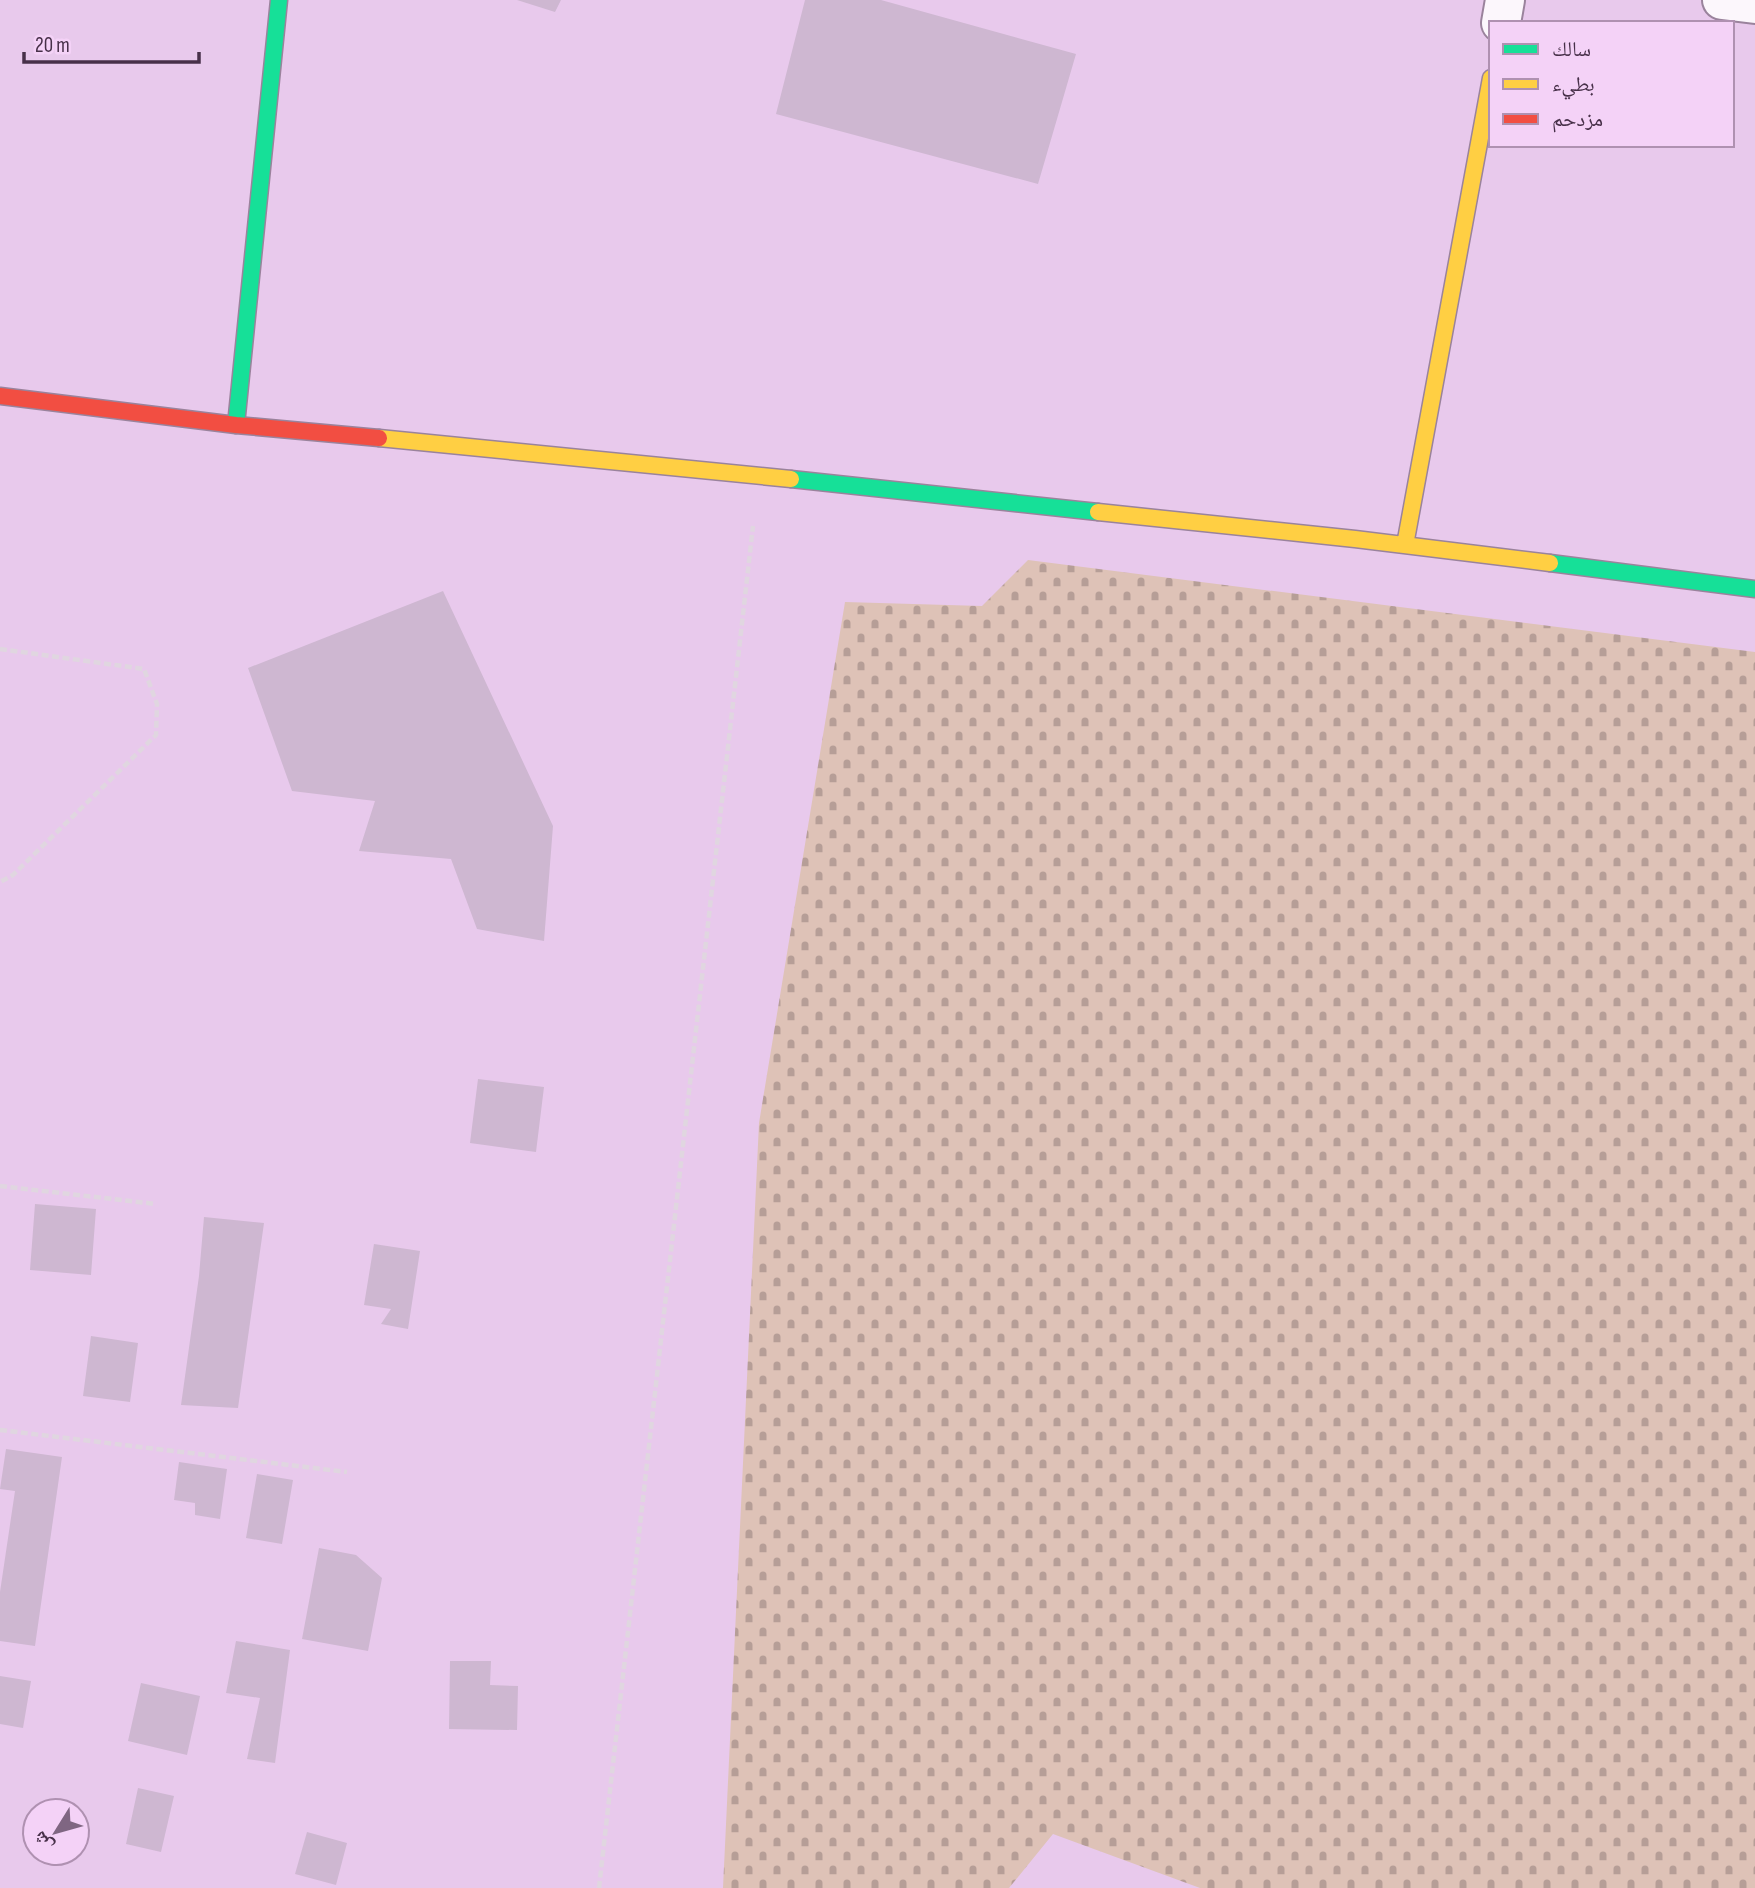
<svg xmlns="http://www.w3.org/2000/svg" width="1755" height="1888" font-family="'Sofia Sans Condensed','Noto Naskh Arabic',sans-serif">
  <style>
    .cemetery { fill: url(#cemetery-stones) }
    .building { fill: #ceb7d1 }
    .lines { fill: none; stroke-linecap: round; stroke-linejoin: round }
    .street-casing { stroke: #9a839c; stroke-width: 42 }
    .fast-casing { stroke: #9a839c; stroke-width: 19 }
    .slow-casing { stroke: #9a839c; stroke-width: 19 }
    .jam-casing { stroke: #9a839c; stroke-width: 19 }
    .path { stroke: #e0d6e0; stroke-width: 4.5; stroke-dasharray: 7 3.5; stroke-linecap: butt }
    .street { stroke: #fcf7fc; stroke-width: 38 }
    .fast { stroke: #16e098; stroke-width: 16 }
    .slow { stroke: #ffcf43; stroke-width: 16 }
    .jam { stroke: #f24e42; stroke-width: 16 }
  </style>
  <defs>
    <pattern id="cemetery-stones" width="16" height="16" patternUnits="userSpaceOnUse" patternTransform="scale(1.75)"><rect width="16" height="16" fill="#dec2b7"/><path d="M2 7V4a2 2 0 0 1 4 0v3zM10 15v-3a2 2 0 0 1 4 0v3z" fill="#b69e97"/></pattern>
  </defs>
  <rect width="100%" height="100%" fill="#e8c9ec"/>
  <path class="cemetery" d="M1028,560L1755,652V1888H1200L1053,1834L1009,1888H723L759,1123L845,602L982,606Z"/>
  <path class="building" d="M517,0H561L555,12Z
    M805,0H881L1076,54L1038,184L776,114Z
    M443,591L553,826L544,941L477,929L451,859L359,851L375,801L292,791L248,668Z
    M478,1079L544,1087L536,1152L470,1143Z
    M35,1204L96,1209L91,1275L30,1270Z
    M204,1217L264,1223L238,1408L181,1405L199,1276Z
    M374,1244L420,1251L408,1329L381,1324L391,1309L364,1305Z
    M91,1336L138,1343L130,1402L83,1396Z
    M6,1449L62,1457L35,1646L0,1641V1592L15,1491L0,1489Z
    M179,1462L227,1469L220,1519L195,1515V1503L174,1500Z
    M257,1474L293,1480L282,1544L246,1538Z
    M319,1548L356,1555L382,1578L368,1651L302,1639Z
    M236,1641L290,1650L275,1763L247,1759L260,1698L226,1693Z
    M450,1661H491L490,1685L518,1686L517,1730L449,1729Z
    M0,1676L31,1681L23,1728L0,1724Z
    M141,1683L200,1696L187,1755L128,1741Z
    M138,1788L174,1796L161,1852L126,1844Z
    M307,1832L347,1843L336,1885L295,1874Z"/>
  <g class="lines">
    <g class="street-casing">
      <path id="street" d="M1722,0L1755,4
        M1501,23L1505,0"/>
    </g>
    <g class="fast-casing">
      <path id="fast" d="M236,425L279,0
        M791,479L1098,512
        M1550,563L1755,589"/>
    </g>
    <g class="slow-casing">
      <path id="slow" d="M379,438L791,479
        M1098,512L1355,539L1550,563
        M1405,545L1491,78"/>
    </g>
    <g class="jam-casing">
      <path id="jam" d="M0,396L236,425L379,438"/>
    </g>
    <path class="path" d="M0,649L144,669L157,704L156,735L13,875L0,882
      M0,1186L156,1204
      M0,1430L347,1472
      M599,1888L753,526"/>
    <use href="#street" class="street"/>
    <use href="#fast" class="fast"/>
    <use href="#slow" class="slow"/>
    <use href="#jam" class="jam"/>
  </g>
  <rect x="1489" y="21" width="245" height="126" fill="#f4d2f7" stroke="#af91b1" stroke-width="2"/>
  <rect x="1503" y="44" width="35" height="10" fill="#16e098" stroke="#af91b1" stroke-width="2"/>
  <text x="1552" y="56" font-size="21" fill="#473049">سالك</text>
  <rect x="1503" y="79" width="35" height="10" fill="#ffcf43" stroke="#af91b1" stroke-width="2"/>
  <text x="1552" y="91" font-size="21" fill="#473049">بطيء</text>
  <rect x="1503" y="114" width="35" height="10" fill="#f24e42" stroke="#af91b1" stroke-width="2"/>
  <text x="1552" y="126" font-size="21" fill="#473049">مزدحم</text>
  <g transform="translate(56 1832) rotate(233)"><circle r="33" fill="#f4d2f7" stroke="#af91b1" stroke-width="2"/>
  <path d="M0-5L12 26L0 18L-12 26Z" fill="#7f6682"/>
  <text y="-10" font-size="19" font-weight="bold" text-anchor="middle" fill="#473049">ش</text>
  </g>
  <path d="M24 52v10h175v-10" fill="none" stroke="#473049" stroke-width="3.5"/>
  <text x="35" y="52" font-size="21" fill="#473049" stroke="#f4d2f7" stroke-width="5" paint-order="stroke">20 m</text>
</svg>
